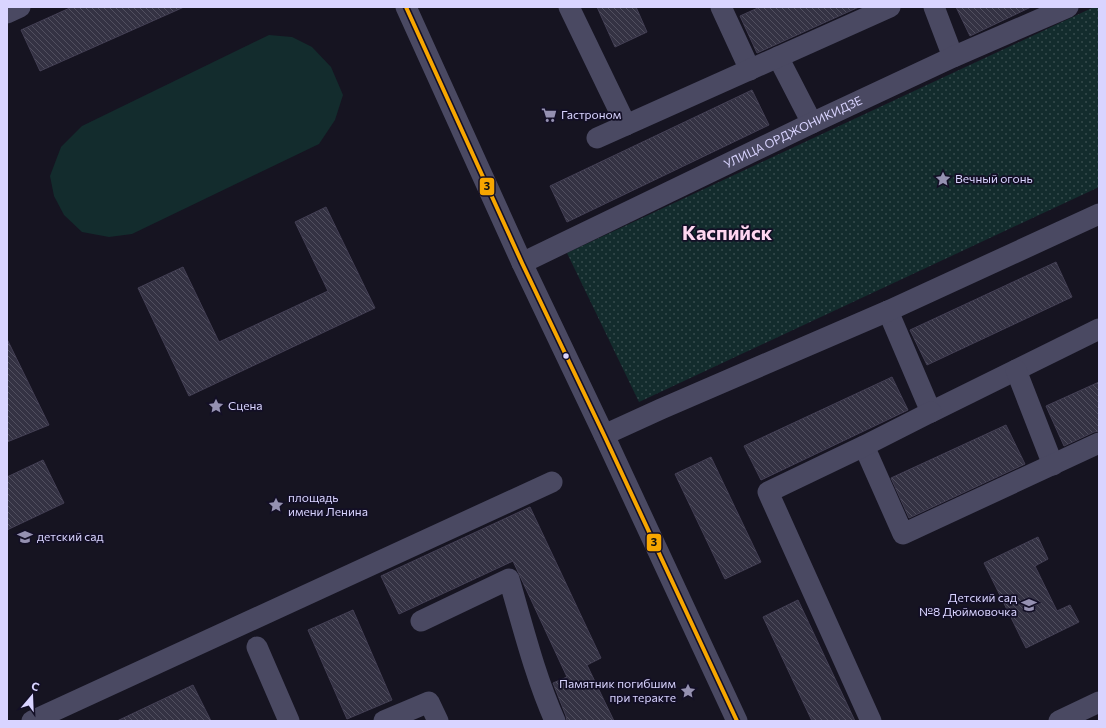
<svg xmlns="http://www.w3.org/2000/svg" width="1106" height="728" font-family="Commissioner,sans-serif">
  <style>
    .park { fill: url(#park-dots) }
    .pitch { fill: #132c2d }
    .building { fill: url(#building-back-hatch); stroke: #433f54 }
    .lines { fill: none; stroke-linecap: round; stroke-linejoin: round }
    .minor { stroke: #4a4962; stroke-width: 21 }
    .bus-1-casing { stroke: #130f26; stroke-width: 7 }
    .bus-1 { stroke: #f7a600; stroke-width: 4 }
    .bus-dot { fill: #d9d4ff; stroke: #130f26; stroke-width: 1.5 }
    .labels { text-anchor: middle; stroke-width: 3.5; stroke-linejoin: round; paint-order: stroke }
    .poi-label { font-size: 12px; fill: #d9d4ff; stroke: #130f26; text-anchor: start }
    .street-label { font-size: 12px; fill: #d9d4ff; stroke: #130f26 }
    .town-label { font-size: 20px; font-weight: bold; fill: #ffd6f0; stroke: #130f26 }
    .line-badge { stroke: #130f26; stroke-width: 1.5 }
    .pale-badge-label { font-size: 11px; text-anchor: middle; font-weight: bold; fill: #111 }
  </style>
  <defs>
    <pattern id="park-dots" width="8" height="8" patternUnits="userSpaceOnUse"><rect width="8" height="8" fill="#132c2d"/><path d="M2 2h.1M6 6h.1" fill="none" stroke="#354a4c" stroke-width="1.8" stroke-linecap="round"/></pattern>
    <pattern id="building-back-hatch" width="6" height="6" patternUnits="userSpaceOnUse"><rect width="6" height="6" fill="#343243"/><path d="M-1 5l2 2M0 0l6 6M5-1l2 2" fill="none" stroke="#514f5f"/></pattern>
  </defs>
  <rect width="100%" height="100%" fill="#161421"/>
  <path class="park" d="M1094,7H1099V187L639,402L567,253Z"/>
  <path class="pitch" d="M269,35L292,37L312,47L331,67L343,95L335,120L319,144L132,234L109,237L82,232L64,215L54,196L50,176L61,147L82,126Z"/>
  <path class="building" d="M72,7H184L40,71L21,30Z
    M597,7H636L647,32L615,47Z
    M760,7H859L757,53L740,16Z
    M956,7H1031L970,36Z
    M752,90L769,125L567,222L550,186Z
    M326,207L375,308L189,396L138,288L183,267L219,342L328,291L295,222Z
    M1056,262L1072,297L927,365L910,330Z
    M7,339L49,425L7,442Z
    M892,377L908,410L761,480L744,446Z
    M1099,382V431L1094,432L1064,446L1046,406Z
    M1006,425L1025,464L909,518L891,478Z
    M711,457L761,562L725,579L675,474Z
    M43,460L64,503L7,530V477Z
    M530,507L601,658L587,665L614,721H567L566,716L553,683L567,677L513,561L399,614L381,576Z
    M1038,537L1048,559L1035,566L1057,611L1070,605L1079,622L1026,648L984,563Z
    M798,600L855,721H812L763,617Z
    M353,610L392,700L347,719L308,630Z
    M193,685L211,721H117Z"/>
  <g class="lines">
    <g class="minor">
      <path d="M406,7L522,263L604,435L737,721"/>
      <path d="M569,7L626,125"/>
      <path d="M721,7L750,70"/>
      <path d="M934,7L953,57"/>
      <path d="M7,13L20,7"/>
      <path d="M778,57L812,123"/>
      <path d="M597,138L890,7"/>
      <path id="s1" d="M522,263L812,123L953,57L1068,7"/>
      <path d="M888,311L931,412L1099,329"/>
      <path d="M1016,370L1053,465"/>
      <path d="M604,435L661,409L888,311L1099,214"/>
      <path d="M864,446L903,534L1099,443"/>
      <path d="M421,621L509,579C523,627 535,676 555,721"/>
      <path d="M257,647L289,721"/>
      <path d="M32,721L552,482"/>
      <path d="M384,721L429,702L438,721"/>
      <path d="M871,721L768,492L864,446L931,412"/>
      <path d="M1059,721L1099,702"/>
    </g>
    <g class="bus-1-casing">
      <path id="bus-1" d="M406,7L522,263L604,435L737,721"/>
    </g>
    <use href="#bus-1" class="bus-1"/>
  </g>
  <defs>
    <g id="supermarket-bare" transform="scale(1.2)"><path d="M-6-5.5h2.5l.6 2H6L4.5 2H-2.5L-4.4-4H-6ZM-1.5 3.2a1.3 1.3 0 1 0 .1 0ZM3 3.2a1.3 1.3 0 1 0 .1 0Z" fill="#9591b1" stroke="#130f26" stroke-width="2.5" paint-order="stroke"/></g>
    <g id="sight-bare" transform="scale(1.2)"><path d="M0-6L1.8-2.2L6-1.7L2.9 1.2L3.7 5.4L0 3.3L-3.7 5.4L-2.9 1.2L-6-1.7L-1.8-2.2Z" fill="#9591b1" stroke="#130f26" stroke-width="2.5" paint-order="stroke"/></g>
    <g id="school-bare" transform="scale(1.2)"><path d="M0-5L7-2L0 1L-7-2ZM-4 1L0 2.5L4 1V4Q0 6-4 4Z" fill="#9591b1" stroke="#130f26" stroke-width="2.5" paint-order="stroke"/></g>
  </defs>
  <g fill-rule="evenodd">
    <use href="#supermarket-bare" x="549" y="115"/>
    <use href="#sight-bare" x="943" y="179"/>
    <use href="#sight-bare" x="216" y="406"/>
    <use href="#sight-bare" x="276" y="505"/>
    <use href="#school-bare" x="25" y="537"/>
    <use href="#school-bare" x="1029" y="605"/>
    <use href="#sight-bare" x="688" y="691"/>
  </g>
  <circle class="bus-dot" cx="566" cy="356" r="3.5"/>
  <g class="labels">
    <g class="poi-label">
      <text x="561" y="119">Гастроном</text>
      <text x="955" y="183">Вечный огонь</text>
      <text x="228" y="410">Сцена</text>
      <text x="288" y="502">площадь<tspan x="288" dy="14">имени Ленина</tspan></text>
      <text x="37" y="541">детский сад</text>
      <text x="1017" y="602" text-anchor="end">Детский сад<tspan x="1017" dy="14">№8 Дюймовочка</tspan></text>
      <text x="676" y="688" text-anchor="end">Памятник погибшим<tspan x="676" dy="14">при теракте</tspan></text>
    </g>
    <g class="street-label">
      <text dy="4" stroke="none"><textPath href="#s1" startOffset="301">УЛИЦА ОРДЖОНИКИДЗЕ</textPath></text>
    </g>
    <g class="town-label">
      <text x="727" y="240">Каспийск</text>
    </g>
  </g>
  <g class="line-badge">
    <rect x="479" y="177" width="16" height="19" rx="4" fill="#f7a600"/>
    <rect x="646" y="533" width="16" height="19" rx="4" fill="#f7a600"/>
  </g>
  <g class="pale-badge-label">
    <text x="487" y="190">3</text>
    <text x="654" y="546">3</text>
  </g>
  <rect width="1106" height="728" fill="none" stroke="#d9d4ff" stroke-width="16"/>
  <g transform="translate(32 696) rotate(19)" stroke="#130f26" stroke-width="3" paint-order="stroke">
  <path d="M0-3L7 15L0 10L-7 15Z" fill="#d9d4ff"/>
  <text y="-6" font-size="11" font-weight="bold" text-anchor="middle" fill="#d9d4ff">С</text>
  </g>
</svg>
